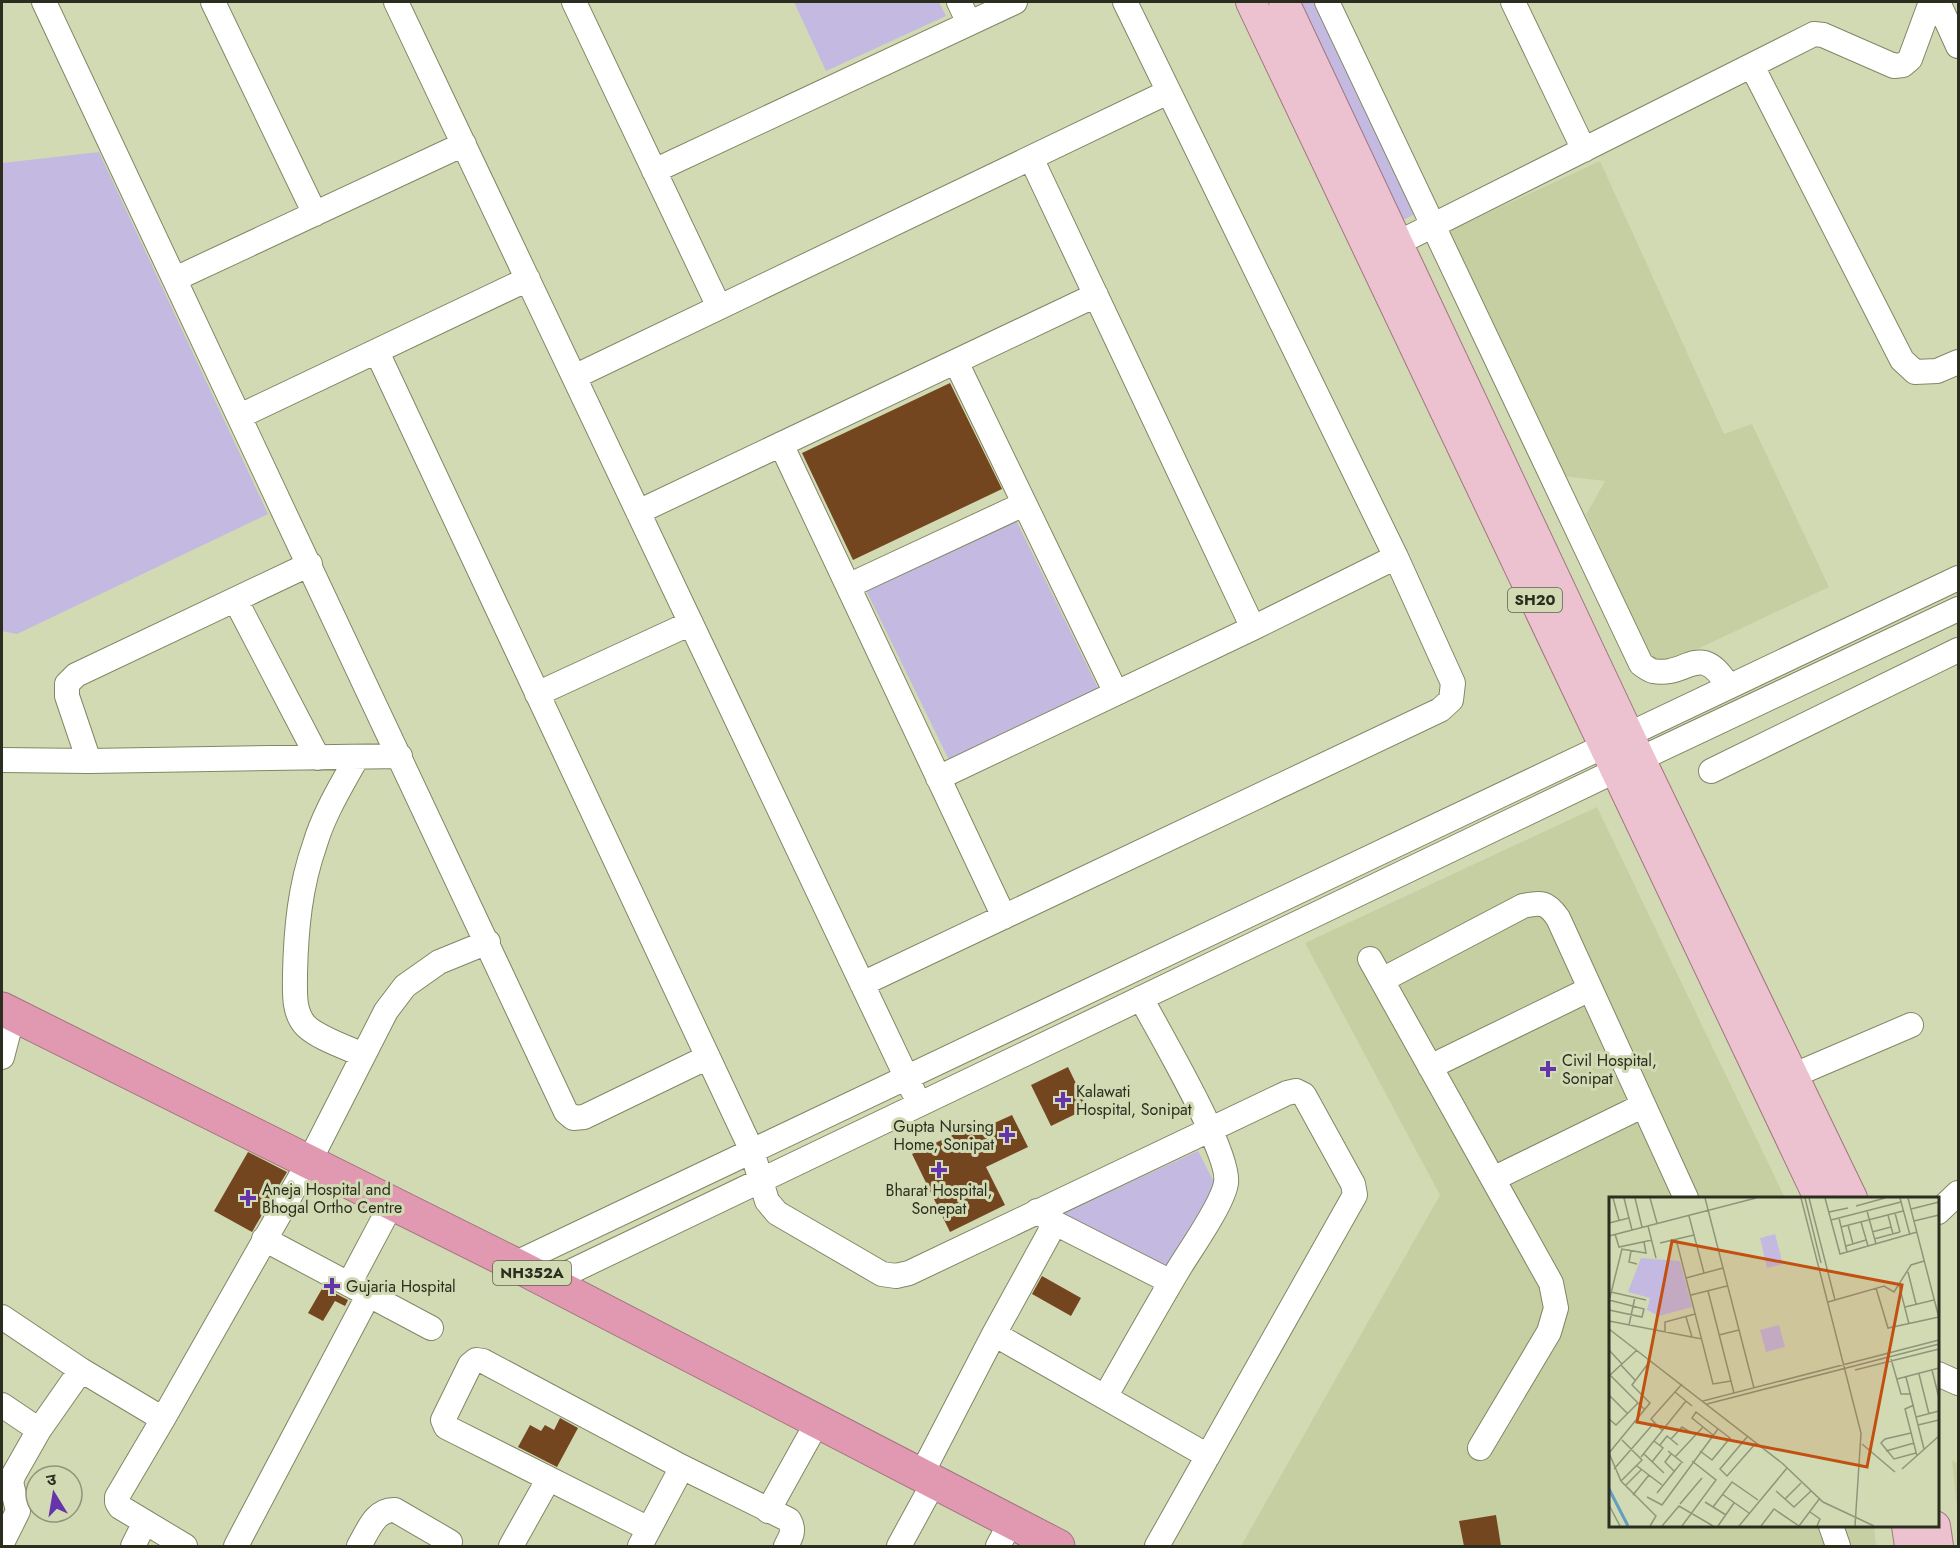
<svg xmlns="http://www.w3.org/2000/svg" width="1960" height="1548" font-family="Jost,'Noto Sans Devanagari',sans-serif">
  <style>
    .built { fill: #c5cfa2 }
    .green { fill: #c4b9e1 }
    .building { fill: #744620 }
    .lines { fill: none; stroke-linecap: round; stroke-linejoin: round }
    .minor-casing { stroke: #808764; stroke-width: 26 }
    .major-casing { stroke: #a1747e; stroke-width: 32 }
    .highway-casing { stroke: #a1747e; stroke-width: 35 }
    .minor { stroke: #fff; stroke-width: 24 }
    .major { stroke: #edc2d0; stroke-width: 30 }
    .highway { stroke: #e199b1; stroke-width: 33 }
    .poi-dot { fill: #6534ab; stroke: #d2dab4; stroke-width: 2 }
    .labels { text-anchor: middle; stroke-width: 6; stroke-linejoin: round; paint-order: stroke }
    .shield { fill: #d2dab4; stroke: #5d624c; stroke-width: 1.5 }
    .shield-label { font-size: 15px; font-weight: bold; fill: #2b2e1f }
    .poi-label { font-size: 16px; fill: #2b2e1f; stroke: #d2dab4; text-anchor: start }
    .inset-river { fill: none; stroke: #649dc2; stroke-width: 3 }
    .inset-road { fill: none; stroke: #8f9578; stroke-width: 1.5 }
    .view { fill: #c25010; fill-opacity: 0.15; stroke: #c25010; stroke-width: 3 }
    .inset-edge { fill: none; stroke: #2b2e1f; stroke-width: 3 }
  </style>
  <rect width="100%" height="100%" fill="#d2dab4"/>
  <path class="built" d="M1600,161L1724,434L1752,424L1829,587L1655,669L1586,515L1605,481L1538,473L1445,233Z
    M1597,807L1785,1198H1610V1526H1874L1876,1546H1241L1440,1195L1305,943Z
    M1952,1460L1958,1464V1518Z"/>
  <path class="green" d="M794,2H939L946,16L826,71Z
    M1293,2H1318L1417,213L1397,223Z
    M99,152L268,514L17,634L2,631V163Z
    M1015,518L1099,690L950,762L866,590Z
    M1198,1151L1215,1184L1164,1276L1057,1216Z"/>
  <path class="building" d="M950,383L1002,489L853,560L802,453Z
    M1068,1067L1088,1108L1051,1126L1031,1085Z
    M1012,1115L1028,1147L986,1167L1005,1205L950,1232L912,1154L967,1128L970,1134Z
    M248,1152L287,1172L252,1232L214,1211Z
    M1042,1276L1081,1298L1071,1316L1032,1294Z
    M323,1287L348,1300L345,1306L335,1301L323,1321L308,1313Z
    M560,1418L578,1428L557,1467L518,1447L530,1425L541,1431L545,1425L554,1430Z
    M1496,1515L1501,1546H1464L1459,1521Z"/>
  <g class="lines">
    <g class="minor-casing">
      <path id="minor" d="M44,2L566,1112L573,1118L584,1117L708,1057
        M213,2L315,214
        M396,2L913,1091
        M574,2L719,307
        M959,2L969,23
        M1327,2L1641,664C1644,666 1649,670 1653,671C1687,678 1700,639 1728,686
        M1513,2L1584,150
        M1938,2L1958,46
        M1752,66L1902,360L1915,372L1937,371L1958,362
        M1031,158L1253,628
        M654,171L1015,2
        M1382,251L1814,34L1823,35L1894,66L1903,65L1910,59L1931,2
        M175,279L464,144
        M377,352L752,1151L767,1201L777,1213L882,1274L896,1276L909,1273L1287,1093L1296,1091L1304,1095L1353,1184L1355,1195L1157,1546
        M956,362L1116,693
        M574,377L1168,92
        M240,416L528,279
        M781,444L1004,917
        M638,512L1096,295
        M848,586L1024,504
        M236,601L318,758
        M537,694L691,623
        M357,757C342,785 324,813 315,844C300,886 296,929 295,974C295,992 293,1013 306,1026C318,1038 348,1048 363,1055
        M2,760L89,761L400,756
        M89,761L67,696V684L76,675L310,564
        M1711,771L1958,650
        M938,778L1253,628L1396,557
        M1370,959L1551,1283L1556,1308L1549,1332L1480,1448
        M1382,980L1523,906C1541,902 1547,902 1558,918L1686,1198
        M862,984L1440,710L1451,700L1453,683L1396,557L1125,2
        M2,1057L13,1015
        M1430,1067L1590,989
        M1792,1076L1911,1025
        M1493,1179L1642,1106
        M1938,1212L1958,1193
        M1055,1223L1171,1282
        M264,1239L431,1328
        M514,1264L1958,578
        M549,1282L1640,759L1958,609
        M349,1284L392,1203
        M2,1317L81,1370L39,1430L14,1474L11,1482L18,1511L2,1543
        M994,1334L1208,1456
        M81,1370L163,1419
        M1938,1374L1958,1383
        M1105,1397C1129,1355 1153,1312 1178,1270C1190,1250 1223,1204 1226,1183C1231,1153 1158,1031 1141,998
        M2,1405L39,1430
        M921,1475L994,1334L1055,1223L1037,1211
        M768,1511L818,1421
        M1831,1526L1838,1546
        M649,1529L446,1427L443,1420L470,1365L476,1360L483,1361L682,1467L789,1520C795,1530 791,1537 786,1546
        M133,1546L145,1522
        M185,1546L120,1507L117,1502V1497L163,1419L309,1162L386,1011L405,986L439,962L488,942
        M236,1546L369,1294
        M359,1546C368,1531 375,1509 395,1510L450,1542
        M511,1546L548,1480
        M640,1546L682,1467
        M899,1546L934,1482
        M998,1546L1011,1522"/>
    </g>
    <g class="major-casing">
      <path id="major" d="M1251,2L1819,1198
        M1284,2L1640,759L1852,1198
        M1907,1526L1910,1546
        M1935,1526L1938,1546"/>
    </g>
    <g class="highway-casing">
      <path id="highway" d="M2,1009L514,1264L1058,1546"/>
    </g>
    <use href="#minor" class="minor"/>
    <use href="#major" class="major"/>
    <use href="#highway" class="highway"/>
  </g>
  <g class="poi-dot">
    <path d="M1545 1060h6v6h6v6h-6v6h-6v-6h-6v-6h6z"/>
    <path d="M1060 1091h6v6h6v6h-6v6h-6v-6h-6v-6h6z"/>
    <path d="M1004 1126h6v6h6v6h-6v6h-6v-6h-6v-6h6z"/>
    <path d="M936 1161h6v6h6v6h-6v6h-6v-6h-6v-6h6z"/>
    <path d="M245 1189h6v6h6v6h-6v6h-6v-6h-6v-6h6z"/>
    <path d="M329 1277h6v6h6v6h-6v6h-6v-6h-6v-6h6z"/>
  </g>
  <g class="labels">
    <g class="shield">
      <rect x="1508" y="588" width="54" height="24" rx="4.5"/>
      <rect x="493" y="1261" width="78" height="24" rx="4.5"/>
    </g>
    <g class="shield-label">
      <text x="1535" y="605">SH20</text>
      <text x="532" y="1278">NH352A</text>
    </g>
    <g class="poi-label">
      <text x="1562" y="1066">Civil Hospital,<tspan x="1562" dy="18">Sonipat</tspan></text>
      <text x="1076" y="1097">Kalawati<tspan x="1076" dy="18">Hospital, Sonipat</tspan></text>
      <text x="994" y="1132" text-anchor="end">Gupta Nursing<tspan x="994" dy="18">Home, Sonipat</tspan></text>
      <text x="262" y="1195">Aneja Hospital and<tspan x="262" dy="18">Bhogal Ortho Centre</tspan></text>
      <text x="939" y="1196" text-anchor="middle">Bharat Hospital,<tspan x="939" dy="18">Sonepat</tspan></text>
      <text x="346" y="1292">Gujaria Hospital</text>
    </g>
  </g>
  <g transform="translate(1609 1197)">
    <rect width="330" height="330" fill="#d2dab4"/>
    <path d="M166,37L174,67L158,71L151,41ZM32,61L71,64L83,110L50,119L38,113L41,101L19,95ZM170,128L176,150L157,155L151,133Z" fill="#c4b9e1"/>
    <path class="inset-river" d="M0,292L19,329"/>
    <path class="inset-road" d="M4,1L10,23M15,1L23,33M26,1L33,30M41,1L48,26M96,1L145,191M192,1L252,236L246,329M196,1L212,66M200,1L226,103M216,1L231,57L308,35M291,1L301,38M299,1L330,121M247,9L276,1M302,12L330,5M258,14L267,47M220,15L239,11M286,16L291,35M279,18L284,37M80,19L95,76M230,21L238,55M222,23L292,5M305,24L330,18M252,25L259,49M0,26L20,21M239,28L244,47M39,29L47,61M232,30L294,14M263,35L282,30M6,37L10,50L43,43M0,39L147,1M67,42L104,187L122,184M265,42L291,35M51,46L85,38M237,49L257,43M12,52L37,56L35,45M22,54L20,65L28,67M299,75L307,107M77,81L114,71M290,88L300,127M267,91L279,131L330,120M99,94L125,196M2,95L37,103M82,98L118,89M0,103L35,112L33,120L0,113M0,104L13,52M219,105L275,89L285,95L302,68L315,64M296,110L325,103M77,120L83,140M0,124L93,142M20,128L26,100M0,132L173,266L214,305L265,329M56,135V125L86,117M110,138L130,133M0,153L13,167M282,162L292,197H302M12,168L26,183M246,173L330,152M323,173L330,201M310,177L320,217M1,178L35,212M1,178L28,153M297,180L315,252M288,182L330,171M66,195L83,209M0,198L18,216M94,204L330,143M98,207L330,147M305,208L296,212L308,259M307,220L330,214M0,222L7,228L29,206M309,228L330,223M53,233L42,222L73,187M302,236L276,242L272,246L285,262L307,256M138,240L111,272L118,279L147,246M62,242L73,230L81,235M253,247L286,275M51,248L58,239L69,248M59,254L74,266M91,254L103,263L121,241L87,215L83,221L104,238M277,254L305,246M0,256L41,206L23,188L41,164M0,256L12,284L47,319L41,329M35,257L55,276M62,257L56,265L65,274M32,260L77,204M66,260L94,230M43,265L54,251L45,244M28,269L53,288M5,272L45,226M293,272L330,239M12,284L33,263L13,243M16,289L32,273M167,294L185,310L202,294M48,296L72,266M113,297L140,316M24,298L40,278M38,300L53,308L109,232M176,302L192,286M96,305L117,318M71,307L93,281M0,308L11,329M104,310L123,285L149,303M201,315L211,322L208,329M53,329L70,309L104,329M73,329L107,283L83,264M109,329L125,306M130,329L178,271M152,329L165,312L190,329M190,329L211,301"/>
    <path class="view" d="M63,44L293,88L258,270L28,225Z"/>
    <rect width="330" height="330" class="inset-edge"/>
  </g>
  <rect width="1960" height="1548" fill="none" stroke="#2b2e1f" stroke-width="6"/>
  <g transform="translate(54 1494) rotate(349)"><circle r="28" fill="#d2dab4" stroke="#8f9578" stroke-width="1.5"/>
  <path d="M0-4.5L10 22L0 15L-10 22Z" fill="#6534ab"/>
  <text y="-9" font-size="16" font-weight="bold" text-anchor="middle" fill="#2b2e1f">उ</text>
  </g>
</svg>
